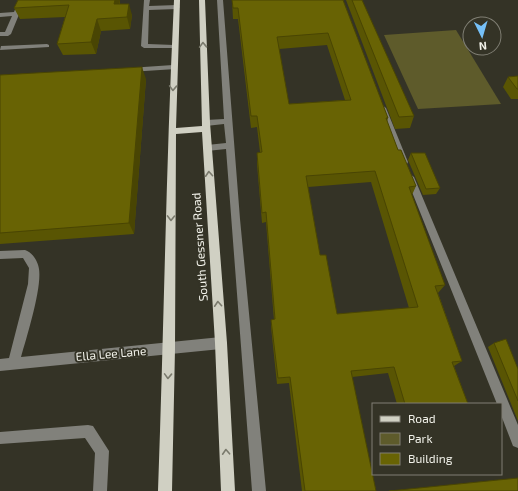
<svg xmlns="http://www.w3.org/2000/svg" width="518" height="491" font-family="'Exo 2',sans-serif">
  <style>
    .green { fill: #5e5b2b }
    .lines { fill: none; stroke-linecap: round; stroke-linejoin: round }
    .minor { fill: #81817b; fill-rule: evenodd }
    .major { fill: #d0d0c3; fill-rule: evenodd }
    .wall { fill: #595503; fill-rule: evenodd }
    .shaded-wall { fill: #494503 }
    .building { fill: #686304; stroke: #494503; fill-rule: evenodd }
    .oneway { stroke: #7a7a6d }
    .labels { text-anchor: middle; stroke-width: 4; stroke-linejoin: round; paint-order: stroke }
    .street-label { font-size: 12px; fill: #f2f2ea; stroke: #343326 }
  </style>
  <rect width="100%" height="100%" fill="#343326"/>
  <path class="green" d="M456,30L501,104L418,109L384,35Z"/>
  <g class="lines">
    <path class="minor" d="M19,0H25L11,34L8,36H0V32H5L12,16L0,17V13L14,12Z
      M144,0H150L149,6L177,5L180,7L177,9L149,10L148,44L174,45L176,46V48H144L141,46Z
      M217,0H223L240,219L266,491H252L226,149L207,151L203,148L207,145L226,143L224,124L206,126L202,123L206,120L224,119Z
      M47,44L49,45V47L0,50L1,46Z
      M173,65L177,67L176,69L129,72L125,70L129,68Z
      M382,105L386,108L408,162L407,164H401L400,162L378,108Z
      M410,174L414,177L518,425V448L513,446L501,415V404H497L406,177Z
      M25,250C32,252 38,261 39,269C42,288 27,336 21,357L221,337L225,339L227,343L225,347L221,349L0,371V359L9,358L28,284L29,268L23,258L0,259V251Z
      M88,425L93,426L109,451L107,491H93L95,453L85,438L0,444V432Z"/>
    <path class="major" d="M174,0H180L176,128L202,126L199,0H205L210,123L227,343L235,491H221L215,343L202,132L176,134L175,349L172,491H158C164,327 166,164 174,0Z"/>
  </g>
  <path class="wall" d="M120,0V4L132,15L130,29L101,31L96,54L63,55L57,44L65,17L20,19L14,8Z
    M232,0H343L388,118L387,122L398,150L416,186L412,195L445,285L438,293L462,361L454,366L468,404H397L388,373L352,377L376,491H302L289,383L277,384L271,327V320H274L266,222L262,223L257,164V153L260,152L257,127L251,128L238,19H233ZM327,45L345,100L289,104L279,49ZM371,182L409,308L337,314L320,255L308,187Z
    M346,0H362L414,116L410,128L395,129Z
    M0,75L146,79L134,234L0,244Z
    M518,76V99H511L503,87L508,77Z
    M411,153L440,188L436,194L423,195L408,160Z
    M494,343L518,369V421L488,347Z"/>
  <path class="shaded-wall" d="M115,0H120L117,16L114,4Z
    M129,4L132,15L130,29L127,17Z
    M97,19L101,31L96,54L91,42Z
    M142,67L146,79L134,234L129,223Z"/>
  <path class="building" d="M18,0H115L114,4H129L127,17L97,19L91,42L57,44L69,5L14,8Z
    M232,0H343L388,118H386L398,150H401L416,186L409,187L445,285L435,286L462,361L452,362L468,404H405L394,367L351,371L376,491H305L290,377L278,378L271,320L275,319L266,212L262,213L257,153L262,152L257,116H251L238,8H233ZM328,33L351,100L289,104L277,37ZM375,171L418,307L337,314L326,255H320L306,176Z
    M352,0H362L414,116L399,117Z
    M142,67L129,223L0,233V75Z
    M518,76V89H517L508,77Z
    M411,153H425L440,188L426,189Z
    M506,339L518,369V401L494,343Z
    M518,478V491H389Z"/>
  <defs><path id="oneway-chevron" d="M-2-3.5L2.5 0L-2 3.5" fill="none" stroke-width="1.6" stroke-linecap="round" stroke-linejoin="round"/></defs>
  <g class="oneway">
    <use href="#oneway-chevron" transform="translate(203 45) rotate(-92)"/>
    <use href="#oneway-chevron" transform="translate(173 88) rotate(92)"/>
    <use href="#oneway-chevron" transform="translate(209 174) rotate(-94)"/>
    <use href="#oneway-chevron" transform="translate(171 218) rotate(91)"/>
    <use href="#oneway-chevron" transform="translate(218 304) rotate(-94)"/>
    <use href="#oneway-chevron" transform="translate(168 376) rotate(92)"/>
    <use href="#oneway-chevron" transform="translate(226 452) rotate(-93)"/>
  </g>
  <g class="labels">
    <g class="street-label">
      <text transform="translate(200 247) rotate(-94)" y="4">South Gessner Road</text>
      <text transform="translate(111 354) rotate(-5)" y="4">Ella Lee Lane</text>
    </g>
  </g>
  <rect x="372" y="403" width="130" height="72" fill="#343326" stroke="#807f74"/>
  <rect x="380" y="416" width="20" height="6" fill="#d0d0c3" stroke="#807f74"/>
  <text x="408" y="423" font-size="12" fill="#f2f2ea">Road</text>
  <rect x="380" y="433" width="20" height="12" fill="#5e5b2b" stroke="#807f74"/>
  <text x="408" y="443" font-size="12" fill="#f2f2ea">Park</text>
  <rect x="380" y="453" width="20" height="12" fill="#686304" stroke="#807f74"/>
  <text x="408" y="463" font-size="12" fill="#f2f2ea">Building</text>
  <g transform="translate(482 36) rotate(175)"><circle r="19" fill="#343326" stroke="#807f74"/>
  <path d="M0-3L7 15L0 10L-7 15Z" fill="#76c0f7"/>
  <text y="-6" font-size="11" font-weight="bold" text-anchor="middle" fill="#f2f2ea">N</text>
  </g>
</svg>
